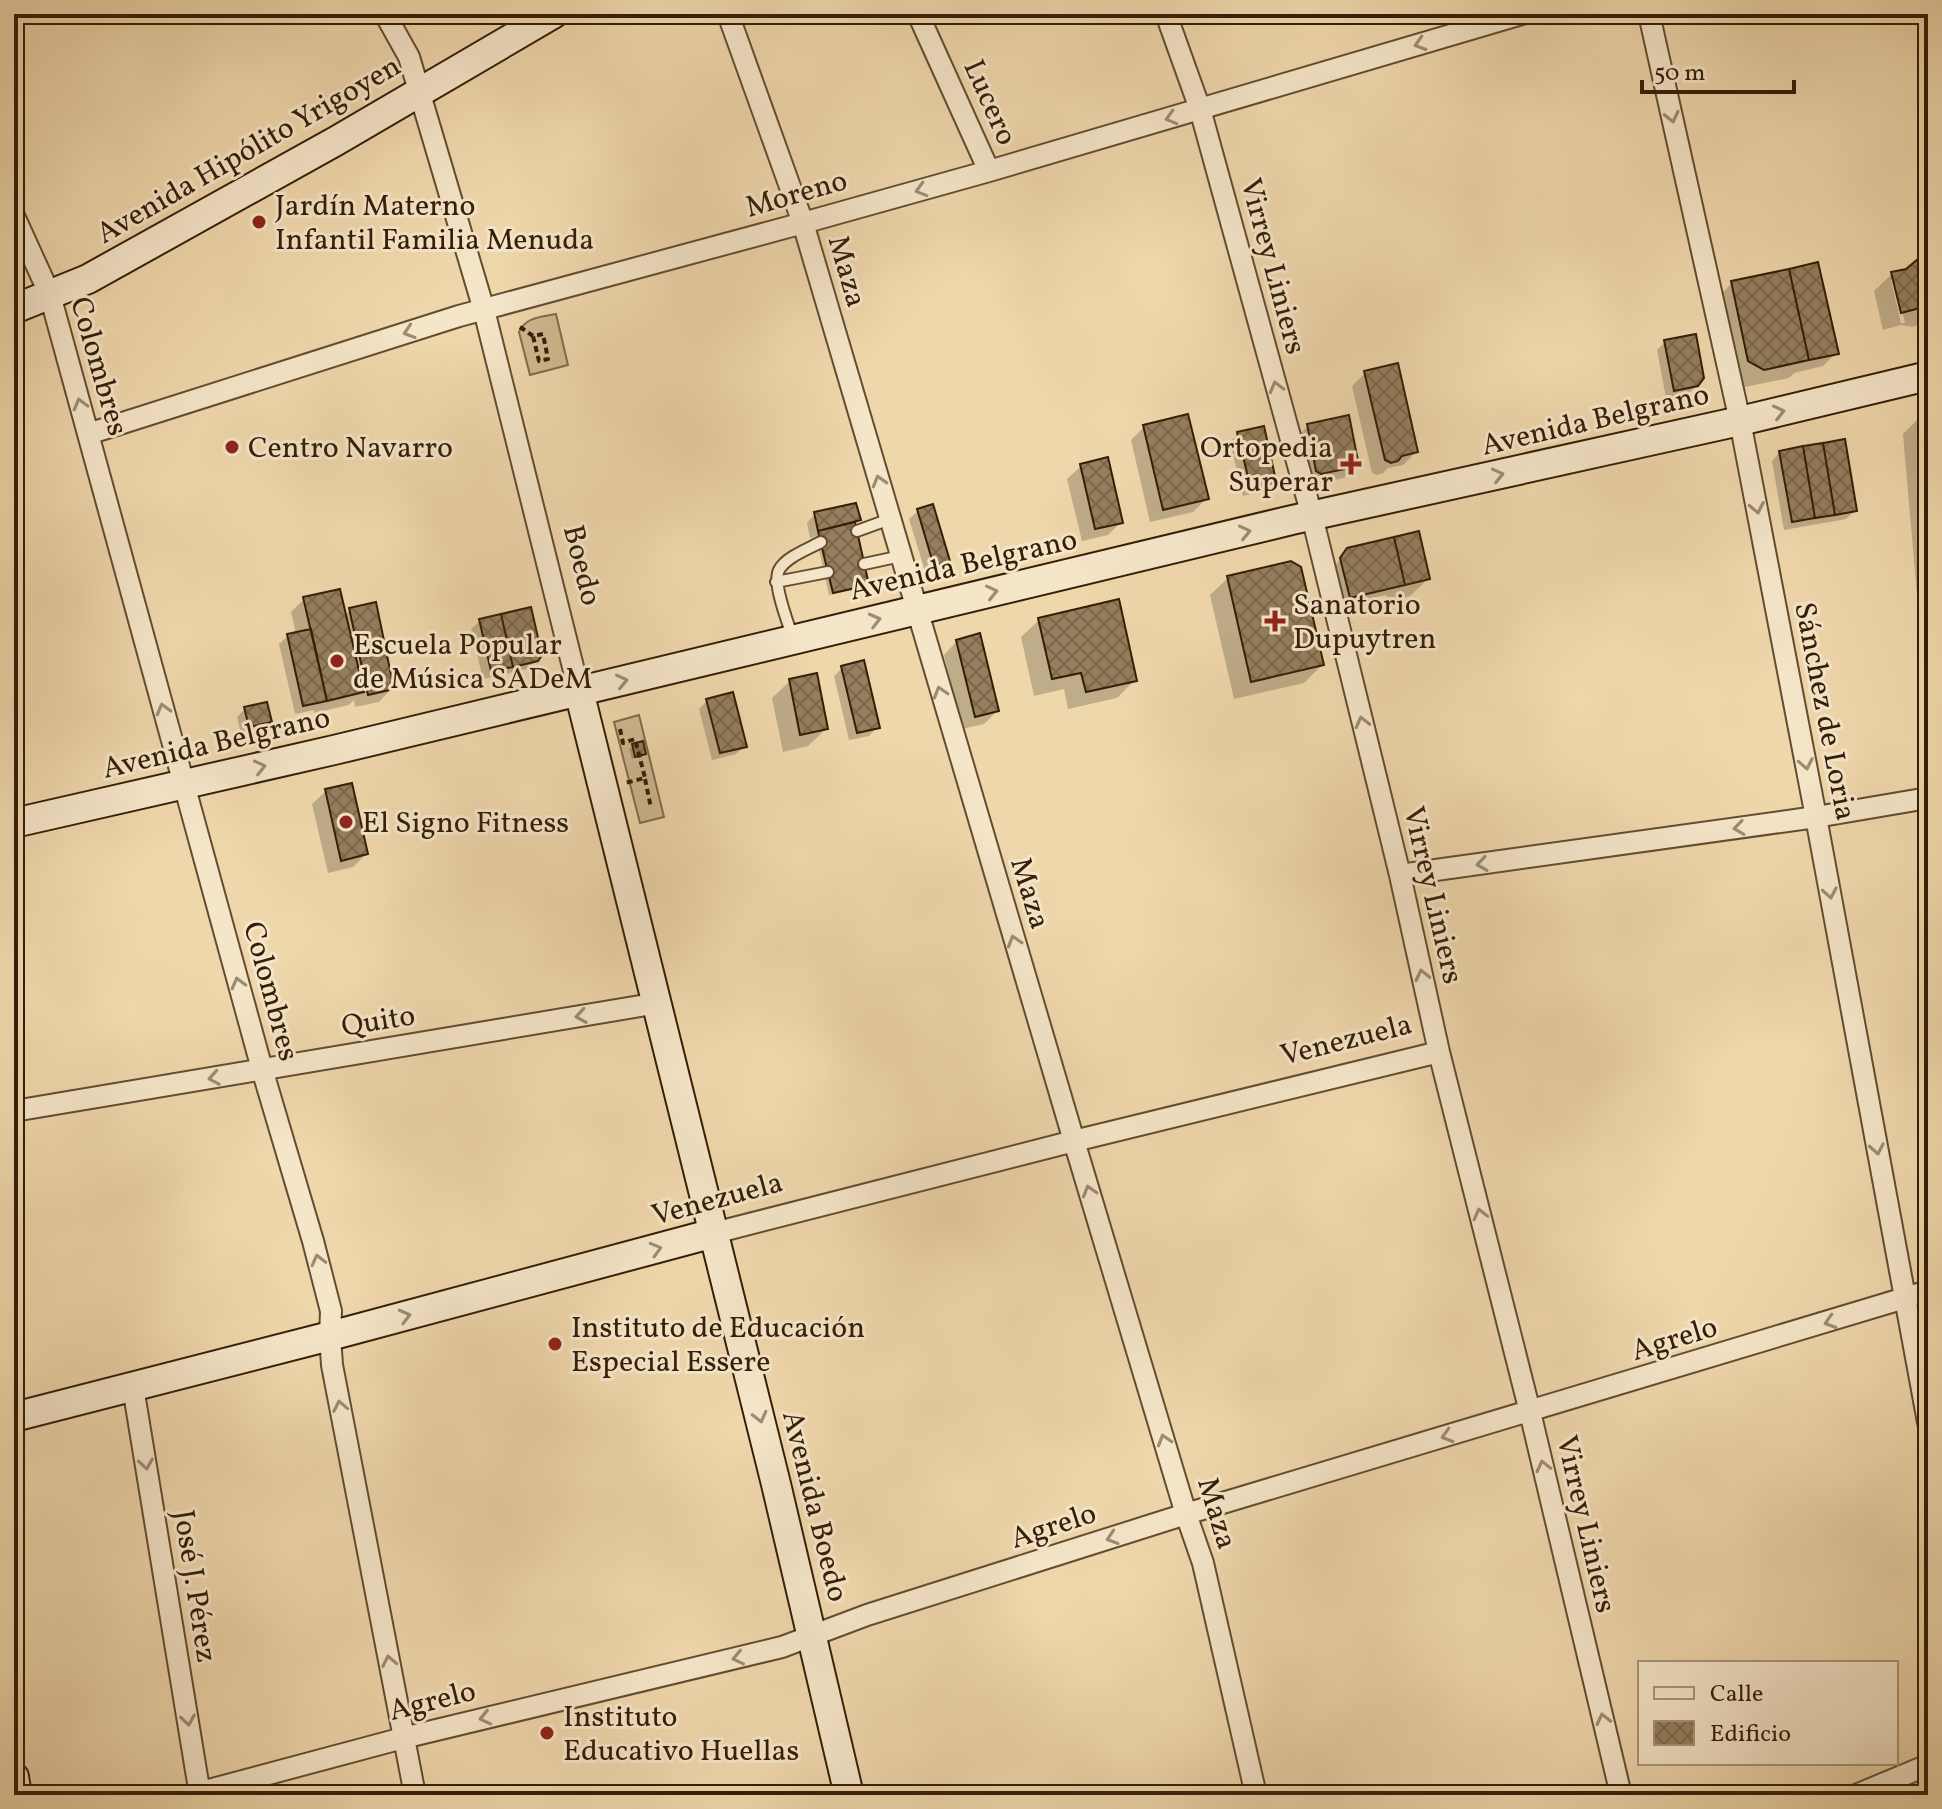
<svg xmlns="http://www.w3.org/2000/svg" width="1942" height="1809" font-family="Vollkorn,serif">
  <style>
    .park { fill: #cfb890; stroke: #826b4c; stroke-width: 2 }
    .shadow { fill: #0003; fill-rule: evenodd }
    .building { fill: url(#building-cross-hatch); stroke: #341e07; stroke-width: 2 }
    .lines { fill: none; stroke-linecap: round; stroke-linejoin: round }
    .lane-casing { stroke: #634c30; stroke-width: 14 }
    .street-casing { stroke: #634c30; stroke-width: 24 }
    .secondary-casing { stroke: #341e07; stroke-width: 32 }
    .path { stroke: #341e07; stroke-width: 4; stroke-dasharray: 6 4; stroke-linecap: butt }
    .lane { stroke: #f5e5c9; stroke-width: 10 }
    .street { stroke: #f5e5c9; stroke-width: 20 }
    .secondary { stroke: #f5e5c9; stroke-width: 28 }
    .oneway { stroke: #9e8b72 }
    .poi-dot { fill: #8f2418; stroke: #f5e5c9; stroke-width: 3 }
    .labels { text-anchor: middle; stroke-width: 6; stroke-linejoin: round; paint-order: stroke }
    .street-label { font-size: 30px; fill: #341e07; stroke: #f5e5c9 }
    .poi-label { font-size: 30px; fill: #341e07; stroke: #f5e5c9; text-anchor: start }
  </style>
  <defs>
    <pattern id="building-cross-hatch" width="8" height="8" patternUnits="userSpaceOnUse" patternTransform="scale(2)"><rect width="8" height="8" fill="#957e5d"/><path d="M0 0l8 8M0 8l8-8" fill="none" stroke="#7a674b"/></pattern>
  </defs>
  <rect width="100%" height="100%" fill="#efd7ac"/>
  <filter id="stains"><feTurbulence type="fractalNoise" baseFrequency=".0025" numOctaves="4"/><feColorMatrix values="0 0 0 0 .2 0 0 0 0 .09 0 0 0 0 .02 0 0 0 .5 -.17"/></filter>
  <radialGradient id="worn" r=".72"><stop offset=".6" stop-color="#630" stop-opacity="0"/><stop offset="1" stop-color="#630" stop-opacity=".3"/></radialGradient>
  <path class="park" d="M556,314L568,365L530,375L519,332C526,317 541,317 556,314Z
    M639,715L664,817L640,823L614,722Z"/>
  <path class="shadow" d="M1928,258V322L1912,327L1901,325L1883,330L1874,291L1892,274L1907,271ZM1891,280H1895L1905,323H1901Z
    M1732,283L1836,353L1823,366L1794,373L1789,378L1745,387L1731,378L1714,301Z
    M1665,342L1697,385L1688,394L1666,398L1657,350Z
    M1365,373L1416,452L1403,465L1388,468L1383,473L1377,475L1372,473L1352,386Z
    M1928,414V652L1922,653L1903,434L1921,416Z
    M1308,426L1357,465L1344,478L1307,486L1295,439Z
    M1144,427L1206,499L1193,512L1150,522L1131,440Z
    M1238,434L1269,483L1260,492L1243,496L1230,442Z
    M1780,452L1855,511L1846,519L1784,530L1772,461Z
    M1081,466L1121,522L1108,535L1082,541L1067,479Z
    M918,511L948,561L939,569L928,572L925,571L909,519Z
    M815,514L859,519L853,525L867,584L863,588L829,595L816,536L810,538L807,523Z
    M1348,550L1428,579L1410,596L1388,602L1386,595L1342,605L1333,568Z
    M1228,578L1322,665L1304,683L1234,699L1210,595Z
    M304,599L344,616L350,610L392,688L379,702L355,707L354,700L349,705L314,713V710L295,714L279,644L288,636L296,634L291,612Z
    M1039,620L1135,680L1117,698L1068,709L1064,689L1034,696L1021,637Z
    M480,621L536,660L527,669L483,679L471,629Z
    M957,641L997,711L984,724L962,729L944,655Z
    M842,668L877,727L869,736L849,740L834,676Z
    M790,681L826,729L808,746L783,752L772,698Z
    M707,701L745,746L736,754L712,760L699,709Z
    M246,708L270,721L261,730L241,734L237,717Z
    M633,746L644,753L640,757L632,759L629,749Z
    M326,791L366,854L353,867L328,873L312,804Z"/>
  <path class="building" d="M1928,256V310L1920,308L1901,313L1891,272L1906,269L1918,259Z
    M1818,262L1839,354L1809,360L1789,269Z
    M1789,269L1809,360L1764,370L1748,361L1731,281Z
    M1696,334L1704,378L1698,386L1674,391L1664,340Z
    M1398,363L1418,452L1402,456L1398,461L1391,463L1385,460L1364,371Z
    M1928,412V510L1920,414Z
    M1188,414L1209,499L1163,510L1143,425Z
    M1349,415L1359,466L1321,474L1316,471L1307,424Z
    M1264,426L1275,476L1271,484L1251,489L1237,432Z
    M1845,439L1857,511L1835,515L1823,443Z
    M1823,443L1835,515L1815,518L1803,446Z
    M1803,446L1815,518L1792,522L1779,451Z
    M1108,457L1123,523L1095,529L1080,464Z
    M856,503L861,520L818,531L814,512Z
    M933,504L950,561L938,565L933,563L917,509Z
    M855,522L869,585L833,593L818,531Z
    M1419,531L1430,579L1405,585L1394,537Z
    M1394,537L1405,585L1350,598L1340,558L1347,548Z
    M1291,561L1301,567L1324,665L1251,682L1227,576Z
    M340,589L364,692L327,701L303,597Z
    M1119,599L1137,681L1086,692L1081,673L1052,679L1038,618Z
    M376,602L394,689L368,695L349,608Z
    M531,607L542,655L538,661L513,667L501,614Z
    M501,614L513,667L491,671L479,619Z
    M311,629L327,701L303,706L287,634Z
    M980,633L999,711L975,717L956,640Z
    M864,660L880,728L857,733L841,666Z
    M817,673L828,729L800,735L789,679Z
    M733,692L747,747L720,753L706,699Z
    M267,702L272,722L249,727L244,707Z
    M643,741L646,754L635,757L632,744Z
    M352,783L368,854L341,861L325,789Z"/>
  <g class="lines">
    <g class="lane-casing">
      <path id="lane" d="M857,531L890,519
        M864,564L901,556
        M776,582L828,572
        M793,638C788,623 772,583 779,570C786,557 808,549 821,542"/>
    </g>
    <g class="street-casing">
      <path id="street" d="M385,14L409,57L484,310L579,691
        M728,14L803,223L1074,1141L1186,1514L1203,1563L1256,1795
        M918,14L989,171
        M1166,14L1200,109L1312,516L1400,875L1439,1052L1530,1412L1621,1795
        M1649,14L1740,421L1816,817L1928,1422
        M14,216L50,295L262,1069L313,1241L331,1311L330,1336L332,1365L415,1795
        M88,434L459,316L803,223L989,171L1522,14
        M1400,875L1816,817L1928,798
        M14,1111L658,1003
        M714,1233L1074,1141L1439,1052
        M133,1387L200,1795
        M190,1795L403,1738L782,1647L867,1615L1186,1514L1928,1291
        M1856,1795L1928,1765"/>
    </g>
    <g class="secondary-casing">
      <path id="secondary" d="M14,309L88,279L336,141L553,14
        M579,691L776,1484L849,1795
        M14,823L334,750L1292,520L1740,421L1928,376
        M14,1417L330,1336L714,1233
        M14,1777L17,1795"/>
    </g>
    <path class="path" d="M520,327L533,336L543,334L548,359L539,361L533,336
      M620,729L623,743L635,739L645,778L625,783
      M645,779L651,808"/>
    <use href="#lane" class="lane"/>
    <use href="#street" class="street"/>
    <use href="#secondary" class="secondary"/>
  </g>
  <defs><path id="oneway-chevron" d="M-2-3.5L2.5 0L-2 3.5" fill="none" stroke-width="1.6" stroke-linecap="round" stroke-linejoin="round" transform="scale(2)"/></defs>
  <g class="oneway">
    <use href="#oneway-chevron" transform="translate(1420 44) rotate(163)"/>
    <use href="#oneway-chevron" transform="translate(1672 117) rotate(77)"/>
    <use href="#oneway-chevron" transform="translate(1171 118) rotate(164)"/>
    <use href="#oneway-chevron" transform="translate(921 190) rotate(164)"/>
    <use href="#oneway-chevron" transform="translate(409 332) rotate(162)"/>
    <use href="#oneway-chevron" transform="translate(1276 387) rotate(-105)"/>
    <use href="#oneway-chevron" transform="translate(80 404) rotate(-105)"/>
    <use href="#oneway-chevron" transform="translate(1779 412) rotate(-13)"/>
    <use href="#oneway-chevron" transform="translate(1498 475) rotate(-13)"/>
    <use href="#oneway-chevron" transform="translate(879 481) rotate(-106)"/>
    <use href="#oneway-chevron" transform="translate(1757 508) rotate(79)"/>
    <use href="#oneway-chevron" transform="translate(1245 532) rotate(-13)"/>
    <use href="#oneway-chevron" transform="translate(992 592) rotate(-13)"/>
    <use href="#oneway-chevron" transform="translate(875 620) rotate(-14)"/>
    <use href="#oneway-chevron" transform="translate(622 681) rotate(-13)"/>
    <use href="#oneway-chevron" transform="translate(940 692) rotate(-107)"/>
    <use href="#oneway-chevron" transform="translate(163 709) rotate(-105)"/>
    <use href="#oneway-chevron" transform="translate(1362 722) rotate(-104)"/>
    <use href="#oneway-chevron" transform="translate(1806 764) rotate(79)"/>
    <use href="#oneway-chevron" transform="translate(260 767) rotate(-13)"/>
    <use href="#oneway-chevron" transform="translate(1739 828) rotate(172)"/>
    <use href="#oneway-chevron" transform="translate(1482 864) rotate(172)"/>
    <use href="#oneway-chevron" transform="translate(1830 893) rotate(80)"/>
    <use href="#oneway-chevron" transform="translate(1014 941) rotate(-107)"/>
    <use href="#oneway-chevron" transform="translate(1422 975) rotate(-103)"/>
    <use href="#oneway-chevron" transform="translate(238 983) rotate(-105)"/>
    <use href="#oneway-chevron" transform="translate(581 1016) rotate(171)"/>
    <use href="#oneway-chevron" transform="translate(214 1078) rotate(170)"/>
    <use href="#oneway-chevron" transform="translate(1877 1149) rotate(80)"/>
    <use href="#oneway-chevron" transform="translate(1089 1191) rotate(-107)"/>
    <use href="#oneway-chevron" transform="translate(1480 1214) rotate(-104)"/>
    <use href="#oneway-chevron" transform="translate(656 1249) rotate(-16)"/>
    <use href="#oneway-chevron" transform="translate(318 1260) rotate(-104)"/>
    <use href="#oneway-chevron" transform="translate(405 1316) rotate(-15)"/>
    <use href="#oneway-chevron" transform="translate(1830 1322) rotate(163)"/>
    <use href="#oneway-chevron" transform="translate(340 1406) rotate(-101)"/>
    <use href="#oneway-chevron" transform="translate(760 1417) rotate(76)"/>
    <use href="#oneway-chevron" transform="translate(1447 1436) rotate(163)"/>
    <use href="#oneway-chevron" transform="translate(1164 1440) rotate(-107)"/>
    <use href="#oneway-chevron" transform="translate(146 1464) rotate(81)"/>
    <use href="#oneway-chevron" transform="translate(1543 1466) rotate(-103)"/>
    <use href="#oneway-chevron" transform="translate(1112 1538) rotate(162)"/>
    <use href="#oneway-chevron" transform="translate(738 1658) rotate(167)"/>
    <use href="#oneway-chevron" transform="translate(389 1661) rotate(-101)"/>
    <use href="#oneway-chevron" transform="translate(485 1718) rotate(167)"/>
    <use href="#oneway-chevron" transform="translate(1603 1719) rotate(-103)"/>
    <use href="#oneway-chevron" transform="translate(188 1720) rotate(81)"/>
  </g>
  <g class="poi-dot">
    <circle cx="259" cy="222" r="8"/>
    <circle cx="232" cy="447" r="8"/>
    <path d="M1347 452h8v8h8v8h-8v8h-8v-8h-8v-8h8z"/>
    <path d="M1271 609h8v8h8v8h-8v8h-8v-8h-8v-8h8z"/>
    <circle cx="337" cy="661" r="8"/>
    <circle cx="346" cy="822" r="8"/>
    <circle cx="555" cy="1344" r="8"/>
    <circle cx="547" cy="1733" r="8"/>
  </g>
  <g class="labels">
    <g class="street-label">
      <text transform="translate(991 102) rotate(66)" y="10">Lucero</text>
      <text transform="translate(248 149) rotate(-30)" y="10">Avenida Hipólito Yrigoyen</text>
      <text transform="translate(796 193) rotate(-16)" y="10">Moreno</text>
      <text transform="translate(1274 266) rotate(75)" y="10">Virrey Liniers</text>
      <text transform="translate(848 271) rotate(74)" y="10">Maza</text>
      <text transform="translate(100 366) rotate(74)" y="10">Colombres</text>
      <text transform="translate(1595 419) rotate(-13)" y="10">Avenida Belgrano</text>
      <text transform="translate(963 564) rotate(-13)" y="10">Avenida Belgrano</text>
      <text transform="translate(583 565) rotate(76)" y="10">Boedo</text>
      <text transform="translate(1826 711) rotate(79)" y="10">Sánchez de Loria</text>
      <text transform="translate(216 742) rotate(-13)" y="10">Avenida Belgrano</text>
      <text transform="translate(1031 893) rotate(73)" y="10">Maza</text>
      <text transform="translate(1434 895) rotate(77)" y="10">Virrey Liniers</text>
      <text transform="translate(272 991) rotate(75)" y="10">Colombres</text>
      <text transform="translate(378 1020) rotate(-9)" y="10">Quito</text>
      <text transform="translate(1346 1039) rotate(-14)" y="10">Venezuela</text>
      <text transform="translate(717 1198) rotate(-15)" y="10">Venezuela</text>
      <text transform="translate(1674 1338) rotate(-17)" y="10">Agrelo</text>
      <text transform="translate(816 1506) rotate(76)" y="10">Avenida Boedo</text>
      <text transform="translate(1218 1513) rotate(73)" y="10">Maza</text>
      <text transform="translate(1587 1524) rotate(77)" y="10">Virrey Liniers</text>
      <text transform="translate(1053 1525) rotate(-18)" y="10">Agrelo</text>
      <text transform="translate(196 1586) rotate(81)" y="10">José J. Pérez</text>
      <text transform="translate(432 1700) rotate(-14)" y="10">Agrelo</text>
    </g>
    <g class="poi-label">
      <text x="275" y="215">Jardín Materno<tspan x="275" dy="34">Infantil Familia Menuda</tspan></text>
      <text x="248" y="457">Centro Navarro</text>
      <text x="1333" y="457" text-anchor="end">Ortopedia<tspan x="1333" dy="34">Superar</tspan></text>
      <text x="1293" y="614">Sanatorio<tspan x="1293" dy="34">Dupuytren</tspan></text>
      <text x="353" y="654">Escuela Popular<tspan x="353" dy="34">de Música SADeM</tspan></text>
      <text x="362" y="832">El Signo Fitness</text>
      <text x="571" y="1337">Instituto de Educación<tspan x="571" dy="34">Especial Essere</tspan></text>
      <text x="563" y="1726">Instituto<tspan x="563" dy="34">Educativo Huellas</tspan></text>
    </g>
  </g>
  <rect width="1942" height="1809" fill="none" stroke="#efd7ac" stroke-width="48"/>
  <rect x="16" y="16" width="1910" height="1777" fill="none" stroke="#341e07" stroke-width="4"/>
  <rect x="24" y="24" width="1894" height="1761" fill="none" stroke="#341e07" stroke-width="2"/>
  <rect x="1638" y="1661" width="260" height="104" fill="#f5e5c9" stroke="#a8957b" stroke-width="2"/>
  <rect x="1654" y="1687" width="40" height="12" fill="#f5e5c9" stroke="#a8957b" stroke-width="2"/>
  <text x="1710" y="1701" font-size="24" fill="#341e07">Calle</text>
  <rect x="1654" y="1721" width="40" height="24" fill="url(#building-cross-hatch)" stroke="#a8957b" stroke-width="2"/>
  <text x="1710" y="1741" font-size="24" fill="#341e07">Edificio</text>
  <path d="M1642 80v12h152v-12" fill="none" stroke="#341e07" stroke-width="4"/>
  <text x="1654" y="80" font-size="24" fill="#341e07" stroke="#f5e5c9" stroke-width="6" paint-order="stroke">50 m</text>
  <rect width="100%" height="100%" filter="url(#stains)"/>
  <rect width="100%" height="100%" fill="url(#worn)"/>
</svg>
